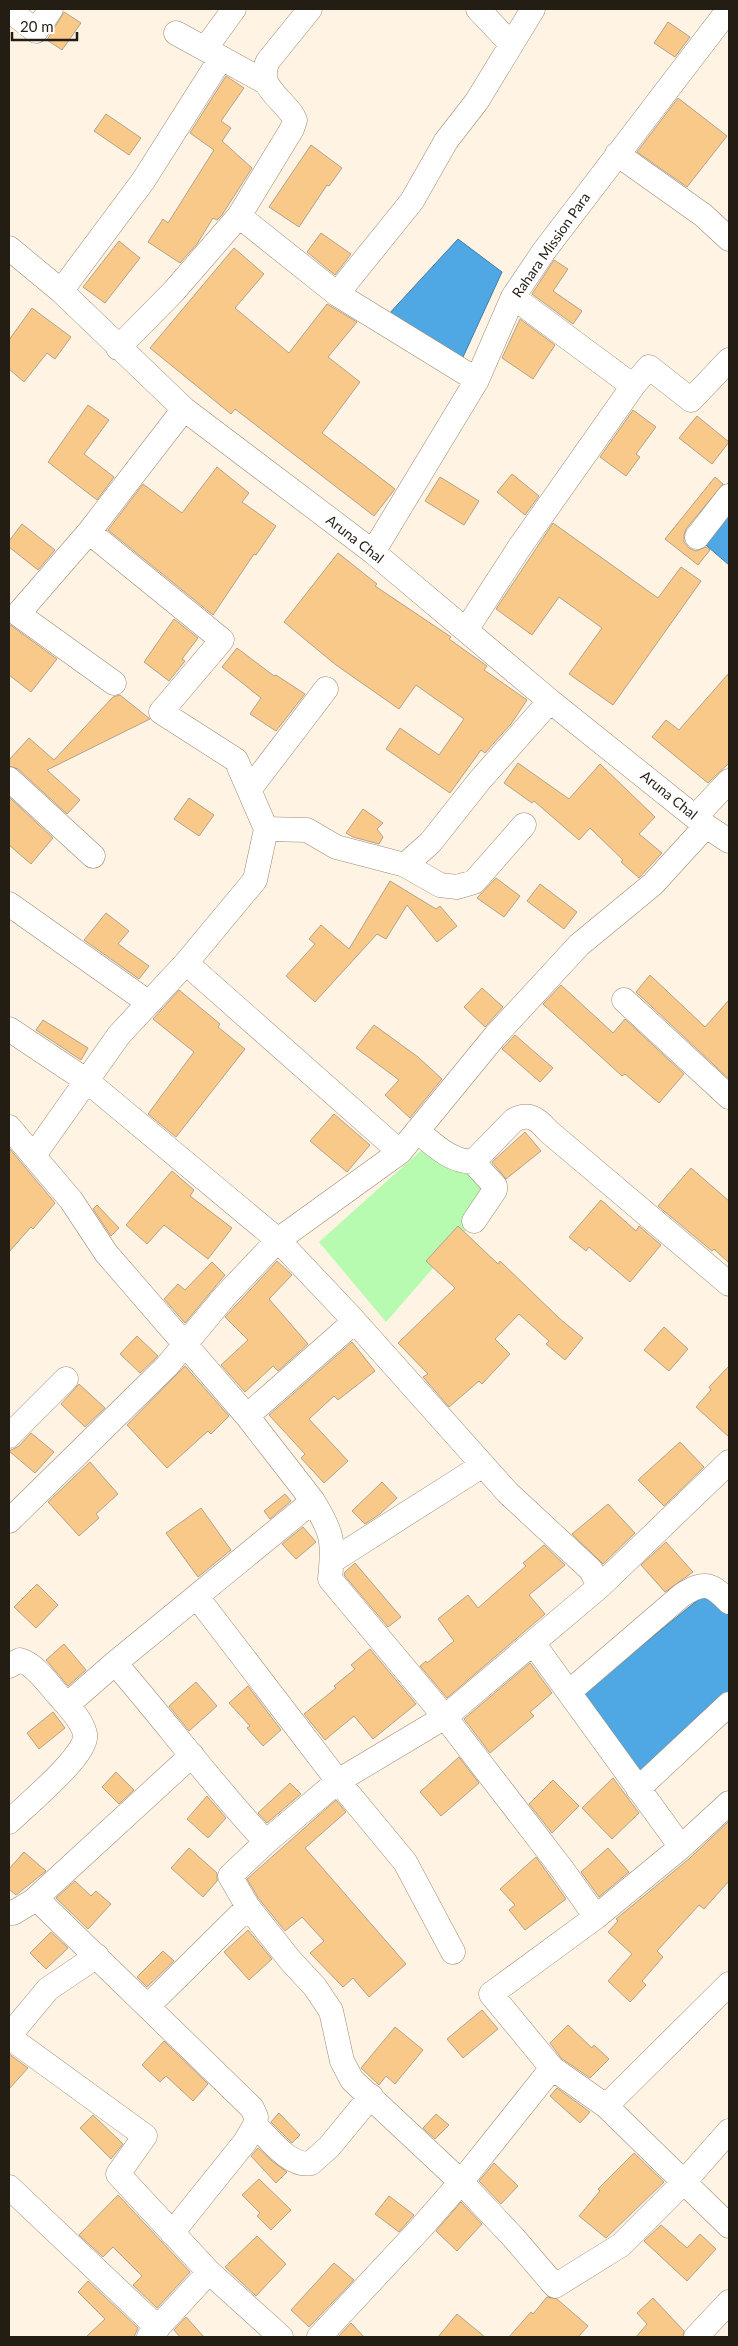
<svg xmlns="http://www.w3.org/2000/svg" width="738" height="2346" font-family="Lato,sans-serif">
  <style>
    .green { fill: #b7fbb1 }
    .water { fill: #4fa8e4; stroke: #427ea6 }
    .building { fill: #f9c989; stroke: #b4a28b }
    .lines { fill: none; stroke-linecap: round; stroke-linejoin: round }
    .minor-casing { stroke: #9c8a74; stroke-width: 25 }
    .minor { stroke: #fff; stroke-width: 24 }
    .labels { text-anchor: middle; stroke-width: 4; stroke-linejoin: round; paint-order: stroke }
    .street-label { font-size: 14px; fill: #241d14; stroke: #fff }
  </style>
  <rect width="100%" height="100%" fill="#fff3e4"/>
  <path class="green" d="M426,1146L480,1182L504,1187L386,1322L319,1242Z"/>
  <path class="water" d="M458,239L502,272L458,368L387,316Z
    M729,503V565L700,540Z
    M710,1590L729,1608V1694L641,1776L581,1695Z"/>
  <path class="building" d="M64,12L81,23L62,50L47,40Z
    M668,22L690,37L675,57L654,43Z
    M226,76L244,88L221,121L231,128L222,141L252,168L222,215L217,220L213,218L197,244L180,263L148,242L163,219L168,223L214,150L190,133Z
    M678,98L727,136L687,187L637,152Z
    M106,114L141,138L129,155L94,131Z
    M311,145L342,168L329,186L327,185L299,227L269,207Z
    M321,233L351,254L335,275L307,252Z
    M119,241L140,258L105,303L83,287Z
    M234,248L264,274L235,308L289,353L327,304L357,322L328,357L360,382L322,433L395,489L374,516L235,409L231,414L150,348Z
    M554,260L568,269L553,291L582,311L573,324L532,294Z
    M32,308L71,337L55,359L47,353L24,382L9,369V340Z
    M520,319L555,345L533,379L502,358Z
    M88,405L109,420L84,454L114,477L97,500L48,462Z
    M633,410L656,427L636,454L640,457L626,476L600,457Z
    M697,416L729,442L712,464L679,438Z
    M217,467L249,493L242,502L276,526L256,555L254,554L213,615L108,530L143,484L182,513Z
    M512,474L539,496L525,515L497,492Z
    M440,477L479,501L464,525L425,501Z
    M715,477L723,484L686,529L684,535V542L689,548L696,551L706,547L710,550L698,565L665,539Z
    M553,523L658,598L681,567L701,581L613,705L569,674L602,628L559,597L532,635L496,609Z
    M22,524L55,550L38,570L9,547V541Z
    M338,553L377,584L375,586L451,637L449,639L487,666L484,670L527,700L511,724L485,753L481,750L450,793L386,749L400,728L439,755L464,719L416,685L399,709L336,665L284,622Z
    M174,619L198,638L182,659L185,661L169,681L144,662Z
    M9,624L57,659L31,692L9,675Z
    M237,648L274,676L276,675L305,694L276,731L250,714L261,698L222,667Z
    M729,673V763L708,783L652,737L666,720L679,730Z
    M120,695L150,719L47,770L80,800L67,814L18,769L9,766V760L29,738L54,760L113,697Z
    M518,763L569,799L600,764L655,817L639,834L662,853L639,878L621,862L623,860L590,828L579,840L534,801L532,803L504,783Z
    M9,797L53,838L31,864L9,845Z
    M189,798L214,815L199,836L174,819Z
    M363,809L383,823L377,829L383,837L379,844L353,837L346,833Z
    M496,878L520,896L504,917L477,898Z
    M390,881L436,909L440,906L457,926L437,942L407,905L386,939L377,934L315,1002L286,976L315,944L309,939L321,925L349,949Z
    M540,884L577,912L564,929L527,901Z
    M106,913L129,931L118,944L149,966L139,979L84,940Z
    M650,975L705,1027L729,1000V1079L636,992Z
    M561,985L613,1033L625,1019L684,1074L659,1103L625,1074L622,1076L543,1004Z
    M482,988L503,1007L485,1027L464,1007Z
    M179,990L220,1024L218,1027L245,1049L176,1137L148,1114L194,1052L153,1019Z
    M43,1020L88,1048L81,1060L36,1030Z
    M374,1025L418,1057L442,1079L410,1118L385,1095L399,1080L356,1048Z
    M515,1035L553,1068L540,1082L502,1049Z
    M334,1114L370,1145L347,1172L310,1141Z
    M525,1132L541,1151L506,1179L492,1162Z
    M9,1148L55,1203L33,1229L31,1227L9,1252Z
    M691,1168L729,1201V1263L714,1249L712,1251L658,1206Z
    M172,1171L194,1190L190,1196L232,1228L208,1259L164,1225L147,1244L126,1225Z
    M601,1200L636,1231L639,1226L661,1245L630,1282L589,1247L586,1251L569,1237Z
    M97,1205L119,1228L111,1236L93,1209Z
    M458,1226L498,1264L500,1261L559,1318L583,1338L565,1360L546,1344L549,1341L519,1314L495,1339L510,1354L482,1384L479,1381L449,1407L423,1377L428,1374L398,1343L455,1288L426,1261Z
    M277,1261L292,1275L269,1299L308,1344L278,1371L273,1366L245,1392L221,1365L248,1340L225,1317Z
    M212,1262L225,1275L185,1323L164,1299L178,1284L185,1290Z
    M664,1327L688,1349L669,1371L644,1350Z
    M137,1336L158,1356L140,1373L120,1354Z
    M352,1342L375,1371L338,1400L334,1396L309,1419L348,1461L324,1483L301,1458L305,1454L269,1415Z
    M185,1366L229,1416L211,1434L208,1431L167,1468L127,1425Z
    M729,1366V1437L696,1407L711,1390L709,1387Z
    M79,1384L105,1408L85,1427L61,1404Z
    M31,1433L54,1452L35,1473L9,1451L19,1446Z
    M680,1442L704,1467L664,1506L638,1480Z
    M90,1462L118,1494L96,1514L99,1518L79,1536L48,1502Z
    M382,1482L397,1498L380,1514L365,1524L352,1511Z
    M285,1494L291,1501L270,1519L264,1511Z
    M608,1504L635,1533L603,1564L572,1534Z
    M201,1508L231,1550L198,1577L166,1533Z
    M303,1527L316,1542L296,1559L282,1544Z
    M666,1542L693,1572L665,1592L641,1565Z
    M544,1545L565,1565L529,1595L545,1614L447,1698L420,1666L426,1661L427,1663L454,1641L438,1619L468,1595L478,1608L526,1566L523,1563Z
    M355,1563L401,1617L388,1627L344,1575L345,1572Z
    M37,1584L58,1605L36,1628L14,1607Z
    M64,1644L86,1670L68,1686L46,1660Z
    M370,1649L416,1704L373,1739L354,1716L325,1740L304,1714L336,1688L334,1686L355,1669L351,1665Z
    M530,1663L552,1693L530,1712L534,1716L490,1753L464,1719Z
    M196,1682L217,1706L189,1731L169,1706Z
    M248,1686L281,1730L263,1746L247,1728L250,1726L229,1703Z
    M53,1712L65,1728L39,1749L27,1733Z
    M459,1757L479,1783L441,1816L420,1792Z
    M116,1772L134,1790L119,1804L102,1787Z
    M613,1778L639,1813L612,1839L582,1808Z
    M553,1780L579,1806L552,1833L529,1804Z
    M290,1783L301,1794L267,1823L258,1813Z
    M207,1796L226,1818L208,1838L187,1819Z
    M336,1800L346,1812L305,1848L406,1964L369,1997L353,1978L343,1987L310,1953L324,1941L302,1917L285,1931L259,1899L247,1879Z
    M729,1821V1881L704,1909L699,1905L657,1951L663,1957L642,1981L646,1985L630,2002L608,1981L632,1954L608,1932L618,1921L616,1919L690,1858Z
    M189,1848L217,1873V1881L203,1897L171,1868Z
    M608,1848L629,1872L599,1897L581,1872Z
    M24,1852L46,1871L16,1895L9,1889V1869Z
    M536,1857L566,1899L525,1930L509,1910L515,1905L500,1889Z
    M75,1881L91,1896L96,1891L111,1904L88,1929L56,1898Z
    M248,1930L272,1959L249,1980L224,1952Z
    M51,1932L68,1948L46,1969L30,1953Z
    M163,1951L174,1961L147,1987L137,1977Z
    M482,2010L498,2029L463,2058L447,2039Z
    M568,2025L592,2048L594,2045L609,2059L590,2078L561,2058L550,2043Z
    M395,2027L423,2050L395,2084L386,2076L379,2085L361,2068Z
    M164,2041L208,2084L193,2101L166,2076L160,2082L142,2065Z
    M9,2054L28,2068L9,2089Z
    M557,2088L590,2112L580,2123L550,2096Z
    M279,2113L300,2135L292,2143L271,2122Z
    M436,2114L449,2125L435,2139L423,2128Z
    M93,2115L123,2144L111,2159L80,2128Z
    M258,2148L272,2161L287,2172L276,2183L251,2156Z
    M634,2153L664,2182L606,2238L579,2216L600,2191L598,2189Z
    M494,2163L518,2186L501,2204L479,2181Z
    M259,2179L291,2210L271,2230L257,2216L260,2213L242,2195Z
    M118,2195L190,2272L157,2308L133,2285L142,2276L113,2247L103,2257L79,2235Z
    M389,2196L414,2215L399,2232L375,2214Z
    M461,2202L482,2224L457,2251L436,2231Z
    M661,2225L687,2248L700,2234L716,2249L687,2281L644,2241Z
    M257,2236L286,2264L256,2296L225,2267Z
    M334,2263L354,2280L309,2327L291,2310Z
    M88,2281L138,2328L134,2337H86L105,2319L78,2292Z
    M547,2297L557,2299L588,2326L578,2337H509L531,2312L533,2314Z
    M653,2298L684,2331L683,2337H636L647,2324L637,2313Z
    M457,2314L485,2337H438Z
    M186,2317L204,2337H180L174,2330Z
    M351,2323L364,2337H338Z"/>
  <g class="lines">
    <g class="minor-casing">
      <path id="minor" d="M478,9L511,44
        M9,10L36,31L51,9
        M176,33L265,82
        M205,49L234,9
        M617,154L703,215L729,239
        M239,216L337,294L477,380
        M9,248L61,291L184,409L373,552L550,701L706,826L729,841
        M61,291L143,181L221,58
        M337,294L412,201L446,141L477,101L533,9
        M513,297L633,386
        M118,348L174,291L239,216L292,129L295,120L293,116C280,96 256,86 268,61L310,9
        M697,537L729,496
        M373,552L477,380L513,297L544,251L729,9
        M466,630L519,548L633,386L649,367L691,400L729,360
        M114,683L18,614L89,532L184,409
        M9,779L93,856
        M249,790L326,689
        M696,816L729,781
        M706,826L653,884L579,945L495,1036L400,1152L278,1240L349,1315L508,1493L591,1570L599,1587L445,1717L562,1869L596,1917L681,1847L729,1803
        M266,829L307,830L336,847L405,865L430,843L480,780L550,701
        M405,865L440,885L457,887L474,882L524,825
        M9,904L149,1003
        M186,963L400,1152
        M624,1000L729,1097
        M9,1029L87,1081L278,1240L225,1296L167,1366L9,1521
        M9,1127L71,1200L106,1253L247,1416
        M417,1131C435,1145 449,1161 473,1162L514,1120C529,1112 538,1119 548,1131L729,1284
        M34,1155L119,1035L186,963L255,880L266,829L236,760L161,712L222,640L89,532
        M473,1162L495,1186V1190L474,1221
        M9,1436L66,1379
        M332,1561L483,1465
        M599,1587L729,1462
        M197,1597L338,1781L405,1862L453,1952
        M533,1643L681,1847
        M9,1666L20,1660C35,1664 48,1684 59,1696C68,1706 82,1720 85,1734C90,1753 24,1807 9,1822
        M569,1692L682,1595C704,1581 711,1583 729,1602
        M67,1705L115,1663
        M638,1789L729,1704
        M266,1842L338,1781L445,1717L330,1579C334,1542 333,1533 313,1501
        M33,1901L192,1755
        M9,1912L13,1913L33,1901L41,1903L252,2108L256,2117L255,2125L245,2142L172,2233
        M596,1917L491,1994L552,2068L606,2106L729,2226
        M148,2006L248,1907
        M9,2036L48,1989L97,1956
        M9,2037L145,2136L118,2174L209,2272L281,2337
        M552,2068L461,2182L513,2237L555,2286L621,2245L684,2182L729,2131
        M606,2106L729,1984
        M255,2125C269,2138 290,2168 311,2163L329,2147L371,2096
        M9,2187L158,2328
        M149,2337L209,2272
        M319,2337L420,2229L461,2182L352,2080L342,2061L331,2011L315,1987L290,1960L248,1907L230,1876L266,1842C213,1785 166,1722 115,1663L313,1501L247,1416L354,1322
        M696,2337L729,2302"/>
    </g>
    <use href="#minor" class="minor"/>
  </g>
  <g class="labels">
    <g class="street-label">
      <text transform="translate(551 245) rotate(-55)" y="5">Rahara Mission Para</text>
      <text transform="translate(355 539) rotate(38)" y="5">Aruna Chal</text>
      <text transform="translate(669 795) rotate(39)" y="5">Aruna Chal</text>
    </g>
  </g>
  <rect width="738" height="2346" fill="none" stroke="#241d14" stroke-width="20"/>
  <path d="M12 32v8h65v-8" fill="none" stroke="#241d14" stroke-width="2.5"/>
  <text x="20" y="32" font-size="15" fill="#241d14" stroke="#ffffff" stroke-width="4" paint-order="stroke">20 m</text>
</svg>
